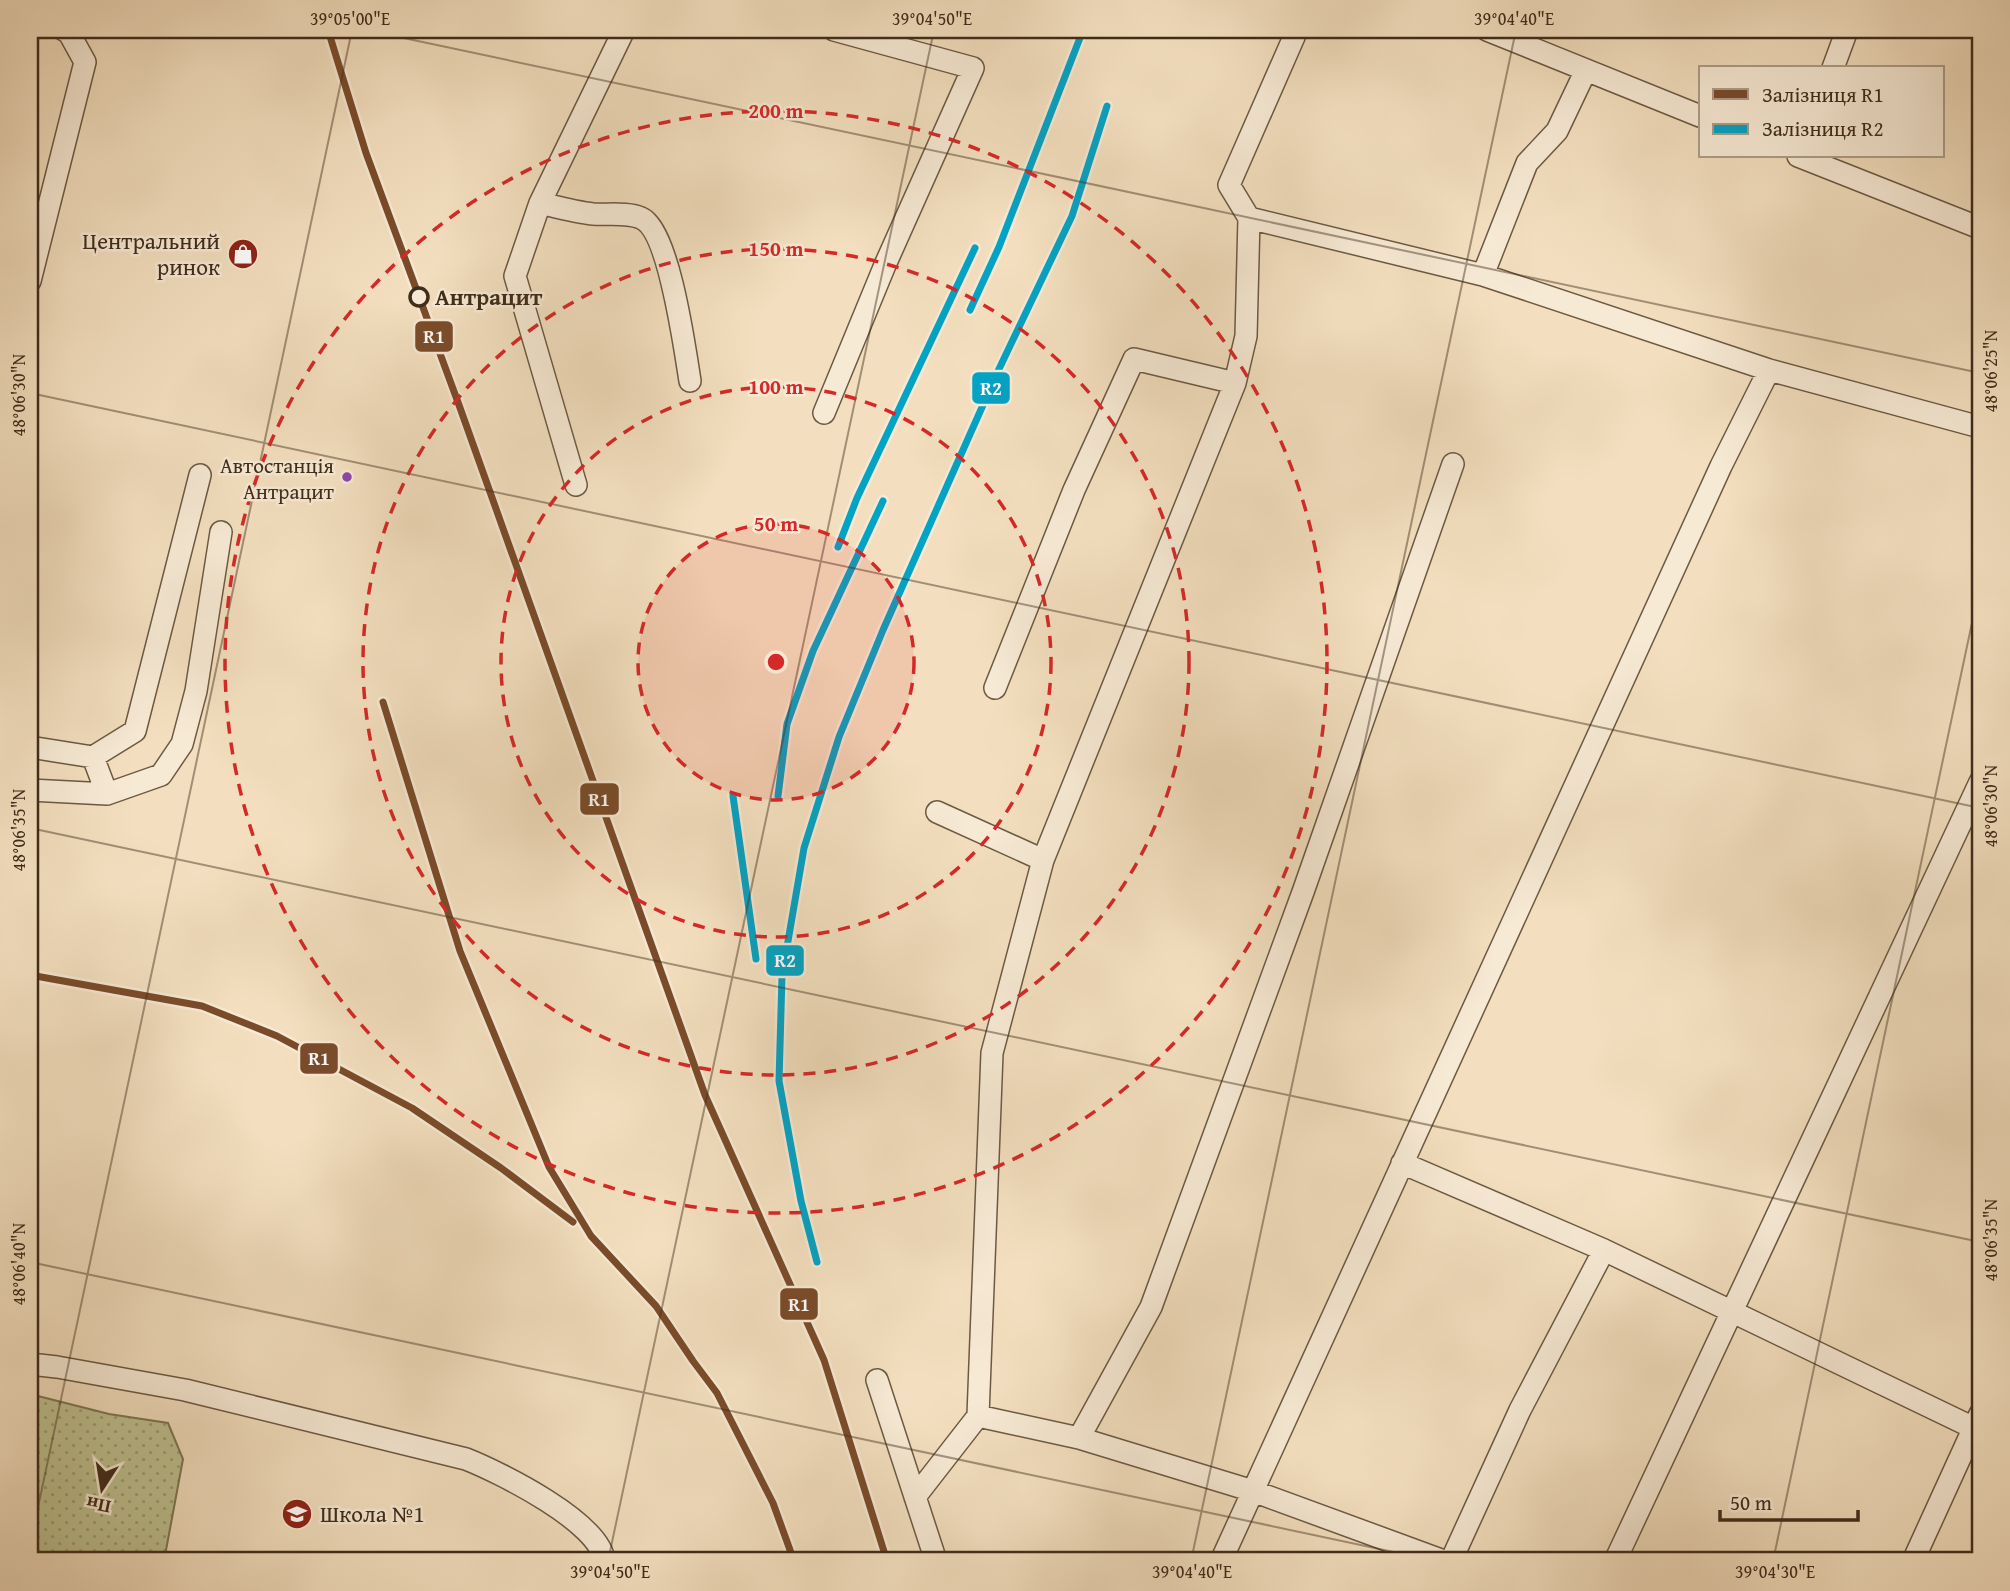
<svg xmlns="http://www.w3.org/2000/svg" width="2010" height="1591" font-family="'Gentium Book Plus',serif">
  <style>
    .park { fill: url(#park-dots); stroke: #7e7655; stroke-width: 2 }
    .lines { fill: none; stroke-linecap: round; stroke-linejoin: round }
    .minor-casing { stroke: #6c5943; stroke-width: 24 }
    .minor { stroke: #f7ead5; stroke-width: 21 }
    .rail-1-casing { stroke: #f7ead5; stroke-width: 12 }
    .rail-2-casing { stroke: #f7ead5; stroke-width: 12 }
    .rail-1 { stroke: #7a4b2a; stroke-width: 7 }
    .rail-2 { stroke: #03a3c5; stroke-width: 7 }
    .ticks { fill: none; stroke: #3f2c1a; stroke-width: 2; stroke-opacity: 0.45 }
    .ring { fill: none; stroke: #d62828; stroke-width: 3.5; stroke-dasharray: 12 9 }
    .stop-dot { fill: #f7ead5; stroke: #3f2c1a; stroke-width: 3.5 }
    .bus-dot { fill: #8e44ad; stroke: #f7ead5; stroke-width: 2.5 }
    .labels { text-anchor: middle; stroke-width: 5; stroke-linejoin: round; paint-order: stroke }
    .bus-label { font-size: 21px; fill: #3f2c1a; stroke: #f7ead5; text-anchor: end }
    .poi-label { font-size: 23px; fill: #3f2c1a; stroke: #f7ead5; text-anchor: end }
    .stop-label { font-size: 23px; font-weight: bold; fill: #3f2c1a; stroke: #f7ead5; text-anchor: start }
    .centre { fill: #d62828; stroke: #f7ead5; stroke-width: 3.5 }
    .ring-label { font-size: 21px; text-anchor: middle; font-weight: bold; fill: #d62828; stroke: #f7ead5; stroke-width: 5; stroke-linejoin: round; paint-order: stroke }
    .line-badge { stroke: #f7ead5; stroke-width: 2.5 }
    .badge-label { font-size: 19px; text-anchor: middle; font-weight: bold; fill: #fff }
    .neatline { fill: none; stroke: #3f2c1a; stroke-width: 2.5 }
    .ticks-label { font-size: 18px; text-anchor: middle; fill: #3f2c1a }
  </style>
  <defs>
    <pattern id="park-dots" width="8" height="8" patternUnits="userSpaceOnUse" patternTransform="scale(1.75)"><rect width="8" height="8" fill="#bec190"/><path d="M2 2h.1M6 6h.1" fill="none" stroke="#9c9d75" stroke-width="1.8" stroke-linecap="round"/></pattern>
  </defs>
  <rect width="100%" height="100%" fill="#f3dfbf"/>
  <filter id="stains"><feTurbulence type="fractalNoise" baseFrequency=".00286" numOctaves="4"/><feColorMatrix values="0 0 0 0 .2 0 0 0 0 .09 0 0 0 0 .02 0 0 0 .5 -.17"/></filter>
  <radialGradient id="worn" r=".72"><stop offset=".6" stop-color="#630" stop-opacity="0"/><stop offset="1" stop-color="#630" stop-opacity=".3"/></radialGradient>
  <path class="park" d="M30,1394L109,1414L168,1423L183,1459L164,1561H30Z"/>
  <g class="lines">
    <g class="minor-casing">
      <path id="minor" d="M1487,30L1700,116
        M1833,68L1847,30
        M1798,156L1980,228
        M540,203C557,207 575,212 593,214C608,215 628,212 641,218C669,230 685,350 690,381
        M1249,218L1483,275L1769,370L1980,427
        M1483,275L1527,163L1557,131L1586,70
        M30,281L85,62L69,33L64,30
        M824,413L885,265L973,68L834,30
        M576,485L515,276L540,203L624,30
        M995,688L1074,490L1134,359L1235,383
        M30,747L93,757L107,794
        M93,757L135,731L200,475
        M30,790L107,794L161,775L182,744L196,691L221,532
        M937,812L1043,860
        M1402,1163L1604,1250L1980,1431
        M30,1364L57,1367L185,1390L466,1459C499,1472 602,1523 604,1561
        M877,1380L936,1561
        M978,1416L1079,1438L1253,1491L1444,1561
        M1079,1438L1151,1307L1303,892L1453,464
        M915,1497L978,1416L992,1053L1043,860L1235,383L1246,336L1249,218L1229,185L1297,30
        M1221,1561L1721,466L1769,370
        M1451,1561L1520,1410L1604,1250
        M1615,1561L1980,782
        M1913,1561L1980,1414"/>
    </g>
    <use href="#minor" class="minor"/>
    <g class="rail-1-casing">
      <path id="rail-1" d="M328,30L366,153L459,405L705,1095L824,1360L887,1561
        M383,702L460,951L549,1167L591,1236L656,1306L693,1361L717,1393L773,1503L794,1561
        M30,975L202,1006L277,1036L412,1108L501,1168L573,1222"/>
    </g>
    <g class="rail-2-casing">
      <path id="rail-2" d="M970,310L999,247L1083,30
        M838,547L857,498L975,248
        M733,796L756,959
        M778,796L787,724L813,651L883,501
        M817,1262L801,1201L779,1081L782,976L804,848L839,737L883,630L999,369L1072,216L1107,106"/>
    </g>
    <use href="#rail-1" class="rail-1"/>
    <use href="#rail-2" class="rail-2"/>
  </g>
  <path class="ticks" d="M366,30L1980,373M30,393L1980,808M30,828L1980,1242M30,1262L1436,1561M30,1545L352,30M608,1561L934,30M1191,1561L1516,30M1773,1561L1980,585"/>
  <circle cx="776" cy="662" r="138" fill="#d62828" fill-opacity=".12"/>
  <g class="ring">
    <circle cx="776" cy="662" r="138"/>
    <circle cx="776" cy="662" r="275"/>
    <circle cx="776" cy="662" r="413"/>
    <circle cx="776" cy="662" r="551"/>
  </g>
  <defs>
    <g id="shop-disc" transform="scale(1.575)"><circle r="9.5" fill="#8f2418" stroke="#f7ead5"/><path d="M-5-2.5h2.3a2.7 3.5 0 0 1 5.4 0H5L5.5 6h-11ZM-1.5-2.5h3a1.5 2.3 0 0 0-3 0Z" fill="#fff"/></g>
    <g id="school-disc" transform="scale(1.575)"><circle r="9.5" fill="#8f2418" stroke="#f7ead5"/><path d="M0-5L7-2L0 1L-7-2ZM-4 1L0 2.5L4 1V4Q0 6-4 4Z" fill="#fff"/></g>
  </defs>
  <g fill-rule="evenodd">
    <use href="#shop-disc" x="243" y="254"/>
    <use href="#school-disc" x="297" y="1514"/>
  </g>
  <circle class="stop-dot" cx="419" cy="297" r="9"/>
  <circle class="bus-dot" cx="347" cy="477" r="6"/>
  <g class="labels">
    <g class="bus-label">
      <text x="334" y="473">Автостанція<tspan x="334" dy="26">Антрацит</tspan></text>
    </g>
    <g class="poi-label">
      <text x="220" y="249">Центральний<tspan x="220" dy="26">ринок</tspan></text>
      <text x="320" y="1522" text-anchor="start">Школа №1</text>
    </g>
    <g class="stop-label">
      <text x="435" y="305">Антрацит</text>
    </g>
  </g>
  <circle cx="776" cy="662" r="10" class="centre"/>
  <g class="ring-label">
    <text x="776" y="118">200 m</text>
    <text x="776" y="256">150 m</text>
    <text x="776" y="394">100 m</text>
    <text x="776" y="531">50 m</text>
  </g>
  <g class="line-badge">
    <rect x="414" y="320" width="40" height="33" rx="7" fill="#7a4b2a"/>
    <rect x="971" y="371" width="40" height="34" rx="7" fill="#03a3c5"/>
    <rect x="579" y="782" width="41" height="34" rx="7" fill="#7a4b2a"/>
    <rect x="765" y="944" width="40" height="33" rx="7" fill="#03a3c5"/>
    <rect x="299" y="1042" width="40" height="33" rx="7" fill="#7a4b2a"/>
    <rect x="779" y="1287" width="40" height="34" rx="7" fill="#7a4b2a"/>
  </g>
  <g class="badge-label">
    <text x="434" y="343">R1</text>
    <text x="991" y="395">R2</text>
    <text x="599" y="806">R1</text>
    <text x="785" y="967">R2</text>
    <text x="319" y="1065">R1</text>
    <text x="799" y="1311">R1</text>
  </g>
  <rect width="2010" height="1591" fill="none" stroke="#f3dfbf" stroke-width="77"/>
  <rect x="1699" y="66" width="245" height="91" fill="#f7ead5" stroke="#ad9e8a" stroke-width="2"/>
  <rect x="1713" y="89" width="35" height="10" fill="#7a4b2a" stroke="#ad9e8a" stroke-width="2"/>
  <text x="1762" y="102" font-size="21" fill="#3f2c1a">Залізниця R1</text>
  <rect x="1713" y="124" width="35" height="10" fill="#03a3c5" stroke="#ad9e8a" stroke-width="2"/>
  <text x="1762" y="136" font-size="21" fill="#3f2c1a">Залізниця R2</text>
  <g transform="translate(102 1489) rotate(192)" stroke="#f7ead5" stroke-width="5" paint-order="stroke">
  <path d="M0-5L12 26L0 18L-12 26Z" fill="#3f2c1a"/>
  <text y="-10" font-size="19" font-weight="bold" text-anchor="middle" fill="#3f2c1a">Пн</text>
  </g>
  <path d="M1720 1510v10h138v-10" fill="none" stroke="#3f2c1a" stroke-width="3.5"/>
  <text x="1730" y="1510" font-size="21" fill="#3f2c1a" stroke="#f7ead5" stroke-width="5" paint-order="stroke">50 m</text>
  <rect x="38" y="38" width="1934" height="1514" class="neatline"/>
  <g class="ticks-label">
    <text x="350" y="25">39°05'00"E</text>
    <text x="932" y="25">39°04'50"E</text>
    <text x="1514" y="25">39°04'40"E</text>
    <text transform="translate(1991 371) rotate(-90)" y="6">48°06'25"N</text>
    <text transform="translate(19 395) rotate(-90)" y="6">48°06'30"N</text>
    <text transform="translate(1991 806) rotate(-90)" y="6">48°06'30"N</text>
    <text transform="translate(19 830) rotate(-90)" y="6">48°06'35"N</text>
    <text transform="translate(1991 1240) rotate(-90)" y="6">48°06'35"N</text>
    <text transform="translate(19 1264) rotate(-90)" y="6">48°06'40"N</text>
    <text x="610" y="1578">39°04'50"E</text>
    <text x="1192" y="1578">39°04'40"E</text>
    <text x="1775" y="1578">39°04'30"E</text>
  </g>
  <rect width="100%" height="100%" filter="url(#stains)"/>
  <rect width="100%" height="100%" fill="url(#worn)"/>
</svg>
